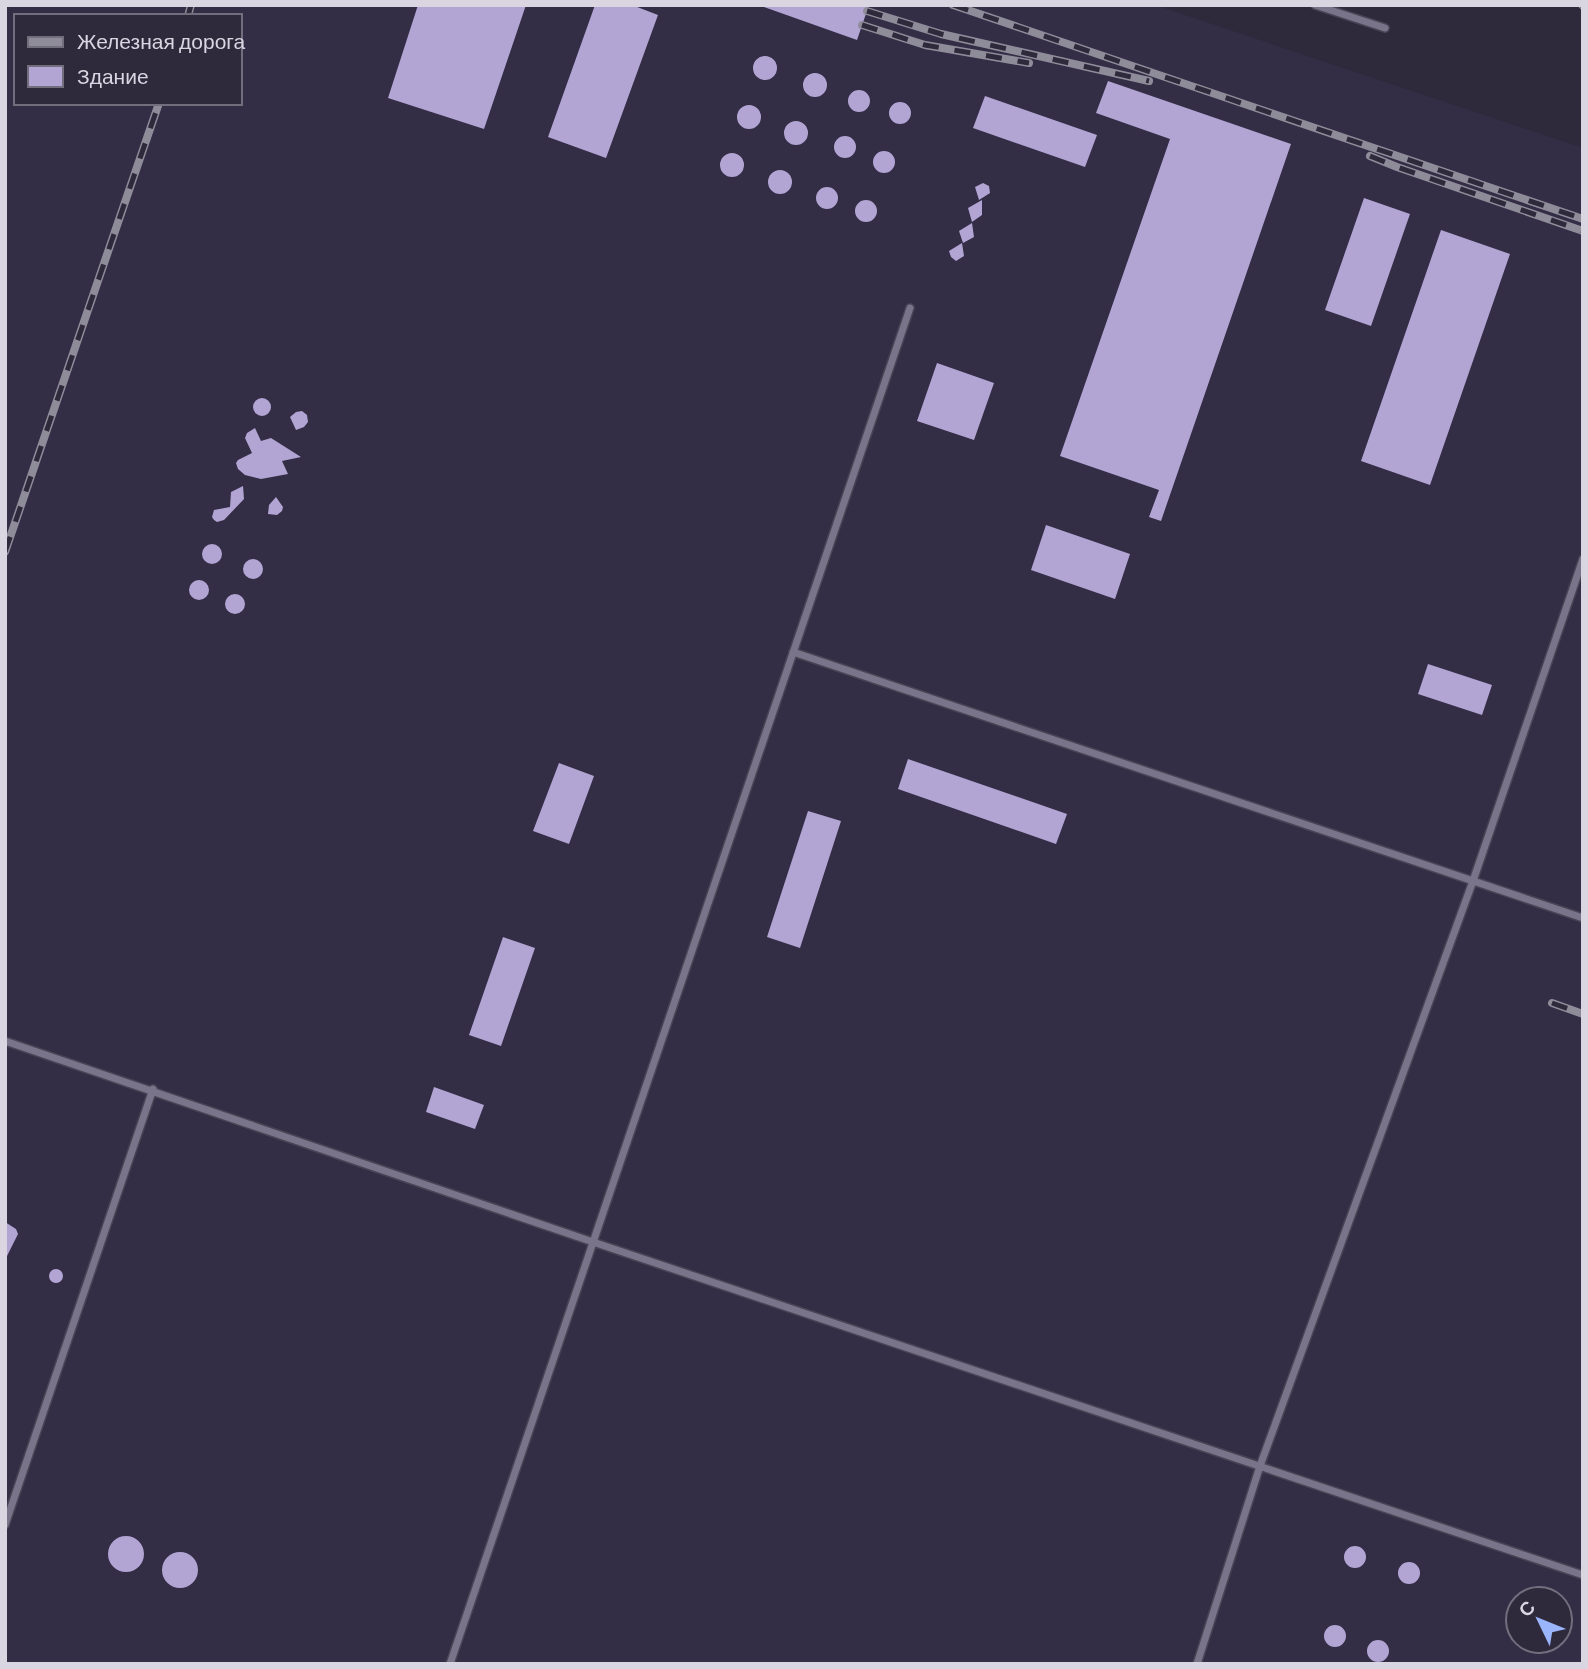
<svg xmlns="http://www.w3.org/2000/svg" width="1588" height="1669" font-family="Barlow,sans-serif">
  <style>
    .built { fill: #342d46; fill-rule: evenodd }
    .building { fill: #b2a5d4 }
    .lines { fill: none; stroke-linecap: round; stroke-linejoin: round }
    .service-casing { stroke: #494454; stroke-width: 10 }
    .service { stroke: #79748a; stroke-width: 7 }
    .rail-casing { stroke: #8f8c9a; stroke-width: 8 }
    .rail { stroke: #2e293b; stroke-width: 5; stroke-dasharray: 16; stroke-linecap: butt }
  </style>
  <rect width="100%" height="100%" fill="#2e293b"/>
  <path class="built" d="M5,5H1155L1583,148V1664H5ZM16,16H240V103H16ZM1518,1599H1560V1641H1518Z"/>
  <path class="building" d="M418,5H526L484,129L388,98Z
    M595,5H632L658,15L606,158L548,137Z
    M764,5H869L857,40L764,7Z
    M753 68a12 12 0 1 1 24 0a12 12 0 1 1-24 0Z
    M803 85a12 12 0 1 1 24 0a12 12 0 1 1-24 0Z
    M1108,81L1291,144L1161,521L1149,517L1159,490L1060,456L1170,139L1096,113Z
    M848 101a11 11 0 1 1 22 0a11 11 0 1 1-22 0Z
    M985,96L1097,135L1085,167L973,128Z
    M889 113a11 11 0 1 1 22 0a11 11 0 1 1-22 0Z
    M737 117a12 12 0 1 1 24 0a12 12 0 1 1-24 0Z
    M784 133a12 12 0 1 1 24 0a12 12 0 1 1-24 0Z
    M834 147a11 11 0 1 1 22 0a11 11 0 1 1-22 0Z
    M873 162a11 11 0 1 1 22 0a11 11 0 1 1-22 0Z
    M720 165a12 12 0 1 1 24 0a12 12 0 1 1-24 0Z
    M768 182a12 12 0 1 1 24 0a12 12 0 1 1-24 0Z
    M983,183L989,186L990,193L979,200L975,187Z
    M816 198a11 11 0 1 1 22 0a11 11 0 1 1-22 0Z
    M1364,198L1410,214L1371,326L1325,310Z
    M855 211a11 11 0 1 1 22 0a11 11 0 1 1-22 0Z
    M982,200V215L972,222L968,208Z
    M972,223L974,237L963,243L959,231Z
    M1441,230L1510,254L1430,485L1361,461Z
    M962,243L964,256L956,261L951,257L949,251Z
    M937,363L994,383L974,440L917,421Z
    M253 407a9 9 0 1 1 18 0a9 9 0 1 1-18 0Z
    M302,411L307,415L308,422L304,427L296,430L290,417L296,412Z
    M255,428L261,441L271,438L301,457L282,461L288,474L261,479L245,475L238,469L236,463L238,460L252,453L245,438L247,433Z
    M243,486L244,499L224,520L217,522L214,520L212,517L214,510L230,507L231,492Z
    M276,497L283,507L282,511L277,515L268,514L269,505Z
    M1046,525L1130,554L1115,599L1031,570Z
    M202 554a10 10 0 1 1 20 0a10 10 0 1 1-20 0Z
    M243 569a10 10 0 1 1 20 0a10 10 0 1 1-20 0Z
    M189 590a10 10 0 1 1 20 0a10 10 0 1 1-20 0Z
    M225 604a10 10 0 1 1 20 0a10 10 0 1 1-20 0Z
    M1428,664L1492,685L1482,715L1418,694Z
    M908,759L1067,814L1056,844L898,789Z
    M559,763L594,776L569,844L533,831Z
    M808,811L841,821L800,948L767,937Z
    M503,937L535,948L501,1046L469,1035Z
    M434,1087L484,1105L475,1129L426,1112Z
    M5,1222L16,1229L18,1234L5,1260Z
    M49 1276a7 7 0 1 1 14 0a7 7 0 1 1-14 0Z
    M108 1554a18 18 0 1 1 36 0a18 18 0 1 1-36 0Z
    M1344 1557a11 11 0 1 1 22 0a11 11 0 1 1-22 0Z
    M162 1570a18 18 0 1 1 36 0a18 18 0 1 1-36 0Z
    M1398 1573a11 11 0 1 1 22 0a11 11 0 1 1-22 0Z
    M1324 1636a11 11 0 1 1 22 0a11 11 0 1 1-22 0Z
    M1367 1651a11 11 0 1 1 22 0a11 11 0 1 1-22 0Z"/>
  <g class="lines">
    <g class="service-casing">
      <path id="service" d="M1315,5L1385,28
        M793,652L1583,918
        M5,1041L593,1242L1583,1575
        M5,1525L153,1089
        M450,1664L910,308
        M1197,1664L1260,1466L1473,881L1583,559"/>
    </g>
    <use href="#service" class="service"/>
    <g class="rail-casing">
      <path id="rail" d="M953,5L1583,219
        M1582,5L1583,6
        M867,11L941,34L1149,81
        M188,16L191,5
        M862,25L925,45L1029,63
        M1370,156L1397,167L1583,231
        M5,552L159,103
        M1552,1003L1583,1014"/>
    </g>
    <use href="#rail" class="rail"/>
  </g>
  <rect width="1588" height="1669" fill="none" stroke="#d9d6e2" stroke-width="14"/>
  <rect x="14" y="14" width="228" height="91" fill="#2e293b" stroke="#726e7e" stroke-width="2"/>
  <rect x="28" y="37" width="35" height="10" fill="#8f8c9a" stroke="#726e7e" stroke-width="2"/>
  <text x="77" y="49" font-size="21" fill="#d9d6e2">Железная дорога</text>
  <rect x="28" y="66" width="35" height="21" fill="#b2a5d4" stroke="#726e7e" stroke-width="2"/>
  <text x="77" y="84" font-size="21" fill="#d9d6e2">Здание</text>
  <g transform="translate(1539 1620) rotate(313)"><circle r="33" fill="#2e293b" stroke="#726e7e" stroke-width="2"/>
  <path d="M0-5L12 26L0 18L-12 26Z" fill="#9bb5fd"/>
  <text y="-10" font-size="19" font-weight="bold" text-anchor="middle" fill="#d9d6e2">С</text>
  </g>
</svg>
